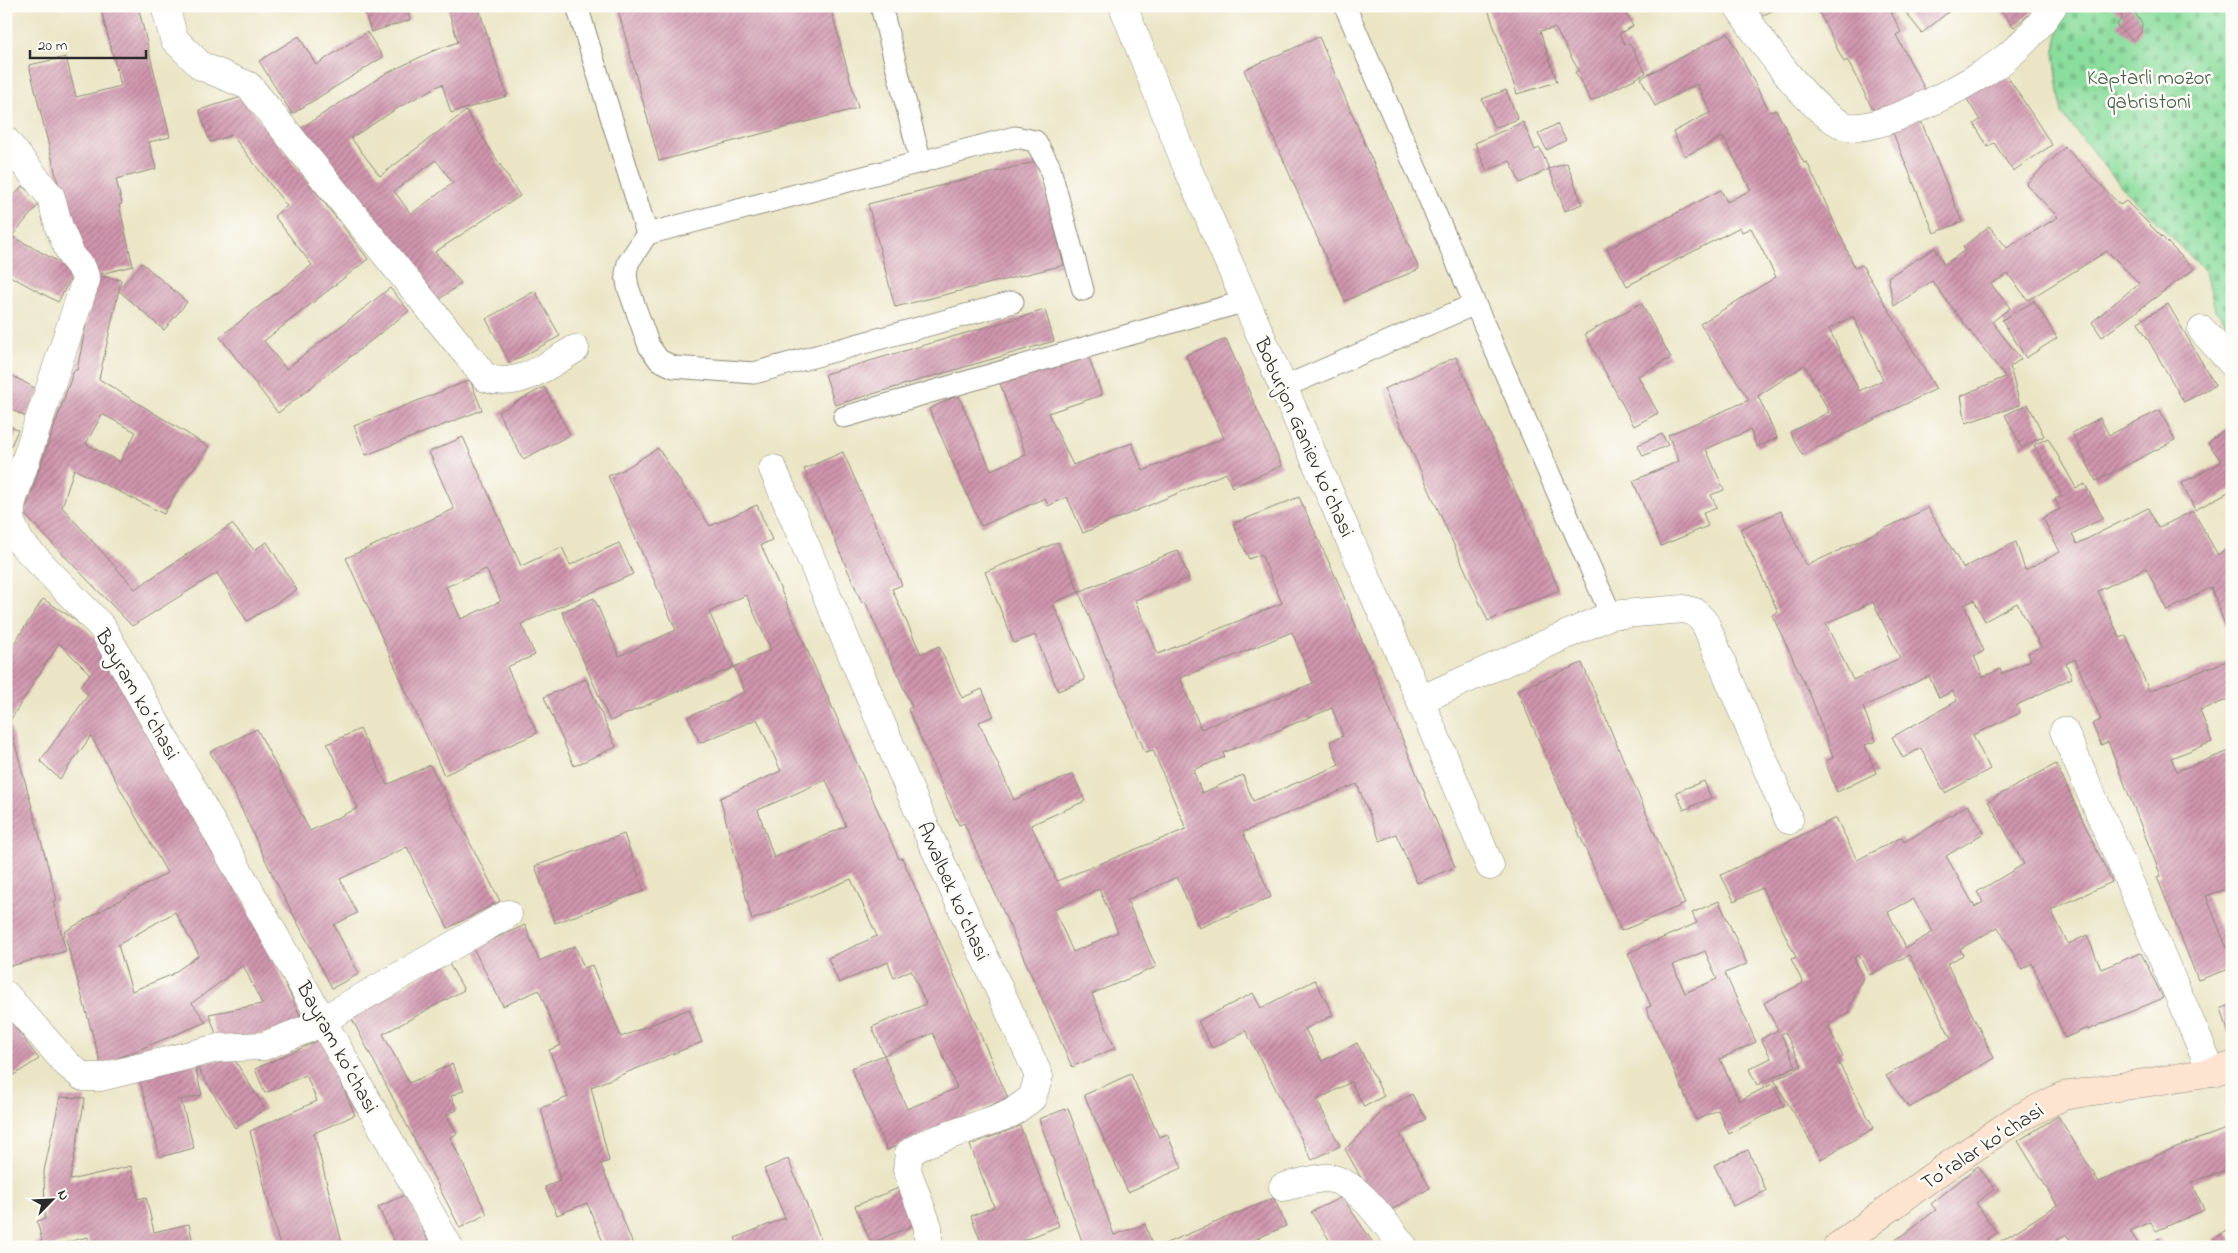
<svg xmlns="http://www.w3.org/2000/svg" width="2238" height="1253" font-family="'Indie Flower',sans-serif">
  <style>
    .cemetery { fill: url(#cemetery-stones); stroke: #5b8464 }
    .building { fill: url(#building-hatch); fill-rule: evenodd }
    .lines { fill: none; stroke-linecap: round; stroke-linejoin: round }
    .lane-casing { stroke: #8b8878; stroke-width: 23 }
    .street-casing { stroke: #8b8878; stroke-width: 29 }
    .secondary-casing { stroke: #8b8878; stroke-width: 29 }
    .lane { stroke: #fff; stroke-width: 21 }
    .street { stroke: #fff; stroke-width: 28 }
    .secondary { stroke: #fde4d1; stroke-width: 28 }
    .labels { text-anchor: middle; stroke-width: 5; stroke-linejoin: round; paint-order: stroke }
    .park-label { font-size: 21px; fill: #48604d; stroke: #fdfcf7 }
    .street-label { font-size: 21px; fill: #2b2b2b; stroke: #fdfcf7 }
  </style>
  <defs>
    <pattern id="cemetery-stones" width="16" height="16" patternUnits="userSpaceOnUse" patternTransform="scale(1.25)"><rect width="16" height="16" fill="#8bdd9d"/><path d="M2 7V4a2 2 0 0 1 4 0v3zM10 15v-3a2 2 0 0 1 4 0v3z" fill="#78be87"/></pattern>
    <pattern id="building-hatch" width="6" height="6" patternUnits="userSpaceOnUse" patternTransform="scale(1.25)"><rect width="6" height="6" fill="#d095ad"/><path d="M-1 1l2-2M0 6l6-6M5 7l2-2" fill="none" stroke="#a97a8d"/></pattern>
  </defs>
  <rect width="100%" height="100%" fill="#fdfcf7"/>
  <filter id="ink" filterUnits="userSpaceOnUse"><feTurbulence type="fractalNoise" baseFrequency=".02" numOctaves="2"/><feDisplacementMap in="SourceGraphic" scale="10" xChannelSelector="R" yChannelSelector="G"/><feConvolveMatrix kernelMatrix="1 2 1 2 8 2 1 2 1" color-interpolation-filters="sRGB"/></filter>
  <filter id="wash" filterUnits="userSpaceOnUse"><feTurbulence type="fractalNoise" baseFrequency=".0096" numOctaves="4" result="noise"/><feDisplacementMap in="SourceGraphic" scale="20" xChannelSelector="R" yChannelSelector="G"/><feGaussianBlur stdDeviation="1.12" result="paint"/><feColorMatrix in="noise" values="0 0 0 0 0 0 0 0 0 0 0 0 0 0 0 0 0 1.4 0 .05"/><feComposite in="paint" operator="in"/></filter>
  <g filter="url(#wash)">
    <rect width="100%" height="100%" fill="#ebe5c6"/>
    <path class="cemetery" d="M2064,6H2232V329L2215,310L2206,272L2122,187L2062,114L2054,53Z"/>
    <g id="blocks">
      <path class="building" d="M100,6H138L170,137L149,142L156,169L116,179L122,204L119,205L133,266L96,275L121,280L99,379L209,447L176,492L164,514L74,469L62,507L135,589L232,524L254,550L267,542L297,590L247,621L217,573L132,626L24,514L74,370H77L96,275L76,257L29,65L66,57L76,97L121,86ZM102,414L136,432L120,462L86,444Z
        M363,6H406L410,20L371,32Z
        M447,6H478L507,96L451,113L442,84L401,106L351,138L380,176L466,111L520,196L435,252L461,283L436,302L301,128L385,74L433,51L458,42ZM436,160L453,183L411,214L394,191Z
        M617,6H830L858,108L659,161Z
        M1487,6H1523L1524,9L1529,6H1621L1633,26L1619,34L1625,45L1629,43L1646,73L1591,101L1575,72L1579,71L1555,28L1540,31L1557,82L1517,94Z
        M1750,6H1782L1757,18Z
        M1816,6H1888L1901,32L1896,35L1927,93L1878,119L1847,60L1844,62Z
        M1904,6H1956L1922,33L1902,8Z
        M1997,6H2039L2014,27Z
        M2110,6H2131L2142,24L2141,32L2134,41L2116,25L2123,17Z
        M367,32L383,57L292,114L259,61L299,36L316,65Z
        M1728,33L1770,112L1776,110L1804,163L1807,162L1855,268L1862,265L1936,389L1802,455L1790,432L1829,412L1805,365L1758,396L1777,438L1757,447L1750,430L1706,449L1724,490L1711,495L1717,508L1703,513L1708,526L1661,546L1633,481L1679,461L1668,435L1749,400L1700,324L1776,277L1751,228L1742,232L1740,227L1627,286L1607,249L1721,190L1727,202L1751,190L1723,137L1685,156L1673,132L1711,112L1697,84L1655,106L1641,78ZM1853,316L1883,380L1859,391L1829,329Z
        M1319,37L1419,269L1345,301L1244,70Z
        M2002,68L2052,145L2013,171L1994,143L1988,147L1974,124L1980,120L1963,93Z
        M1506,90L1518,119L1494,128L1482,99Z
        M242,97L368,259L264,341L286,369L390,288L409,311L278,413L220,337L312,265L274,216L287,206L232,135L210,142L199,110Z
        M1919,116L1962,222L1934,233L1891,128Z
        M1523,122L1535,150L1540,148L1549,169L1520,183L1510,161L1487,171L1475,143Z
        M1557,124L1566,140L1547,150L1538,134Z
        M2065,147L2120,205L2126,201L2194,269L2102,337L2092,322L2139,283L2107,251L2028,300L2008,274L1991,284L2010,308L1992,322L2021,359L2010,367L2020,405L1966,423L1961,396L2005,377L1932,281L1894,306L1888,277L1935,248L1944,265L1965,250L1963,247L1989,226L2007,248L2058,217L2026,184Z
        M1038,161L1064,265L895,307L868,204Z
        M1567,163L1582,204L1565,211L1549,169Z
        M22,186L41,202L12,236L75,271L58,302L6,274V206Z
        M142,263L187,302L164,330L118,290Z
        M535,291L560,336L510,363L486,319Z
        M2034,301L2057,338L2026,358L2002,320Z
        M1641,303L1671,358L1638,376L1658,413L1634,426L1585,334Z
        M2168,304L2215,385L2184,402L2138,322Z
        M1045,310L1054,341L835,405L825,374Z
        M1226,339L1282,466L1232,487L1226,473L1083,533L1067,497L1048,506L1045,498L981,526L929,409L958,395L991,470L1026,455L999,381L1087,352L1102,395L1048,413L1073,465L1132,443L1143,471L1224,438L1186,355Z
        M1456,357L1559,590L1488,621L1384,389Z
        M6,372L40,391L26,417L6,406Z
        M470,380L482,410L366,455L354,426Z
        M544,387L570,435L523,459L498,412Z
        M2028,404L2044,436L2022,448L2005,415Z
        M2160,410L2175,440L2096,481L2072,433L2100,418L2109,435Z
        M2232,424V490L2195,510L2182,483L2222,462L2208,443Z
        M6,425L18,430L6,457Z
        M1662,434L1668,445L1643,456L1638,445Z
        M463,437L521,566L562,547L570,565L619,543L633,574L521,624L535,655L507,667L537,733L444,775L346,558L454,509L429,452ZM486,569L501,601L461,619L446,587Z
        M2048,438L2076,488L2085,484L2103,518L2072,534L2077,544L2148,508L2158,528L2193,511L2218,555L2232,546V644L2211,587L2167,611L2146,568L2098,591L2120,638L2126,635L2149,691L2232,659V698L2200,710L2212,742L2171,758L2177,771L2232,750V805L2227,807L2232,820V887L2206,896L2232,961V968L2198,980L2157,877L2161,876L2108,742L2101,745L2092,724L2101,720L2075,659L2066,664L2072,678L2017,705L2020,713L1973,735L1990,769L1945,793L1921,748L1903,758L1892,737L1957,701L1953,691L1939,698L1929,676L1863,707L1876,741L1865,745L1876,773L1837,792L1825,761L1833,758L1812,699L1772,615L1778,612L1740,529L1781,511L1806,566L1928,508L1963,568L2016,542L2025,570L2060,552L2043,518L2060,509L2055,499L2062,496L2034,445ZM1974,600L1985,621L2017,603L2041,647L2028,653L2031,660L2002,674L2000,669L1983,677L1974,656L1984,651L1964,605ZM1873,602L1900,658L1853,680L1826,624Z
        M658,448L710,526L757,505L772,540L761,545L899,859L902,858L939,940L1008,1098L887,1150L851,1068L884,1055L872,1027L926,1004L911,970L894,978L888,962L839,983L828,958L877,936L851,879L752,920L720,798L781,771L757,719L700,743L688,717L745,692L734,667L771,650L746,595L709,612L734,667L610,721L562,612L594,598L619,656L676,630L608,476L623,470ZM826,780L846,826L774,858L758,810ZM933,1033L957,1088L907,1109L884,1055Z
        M843,452L902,585L892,589L921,654L939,646L962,698L982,689L994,716L979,722L1014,800L1073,774L1085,801L1031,825L1057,881L1186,829L1153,750L1145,752L1079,592L1178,550L1189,578L1135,600L1158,654L1282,603L1261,554L1249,559L1233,524L1299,497L1337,580L1455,867L1417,883L1396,834L1380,841L1357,784L1243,832L1271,897L1199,928L1177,877L1127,900L1156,967L1092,994L1115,1048L1072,1067L964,823L959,825L908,709L912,707L865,601L862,603L804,469ZM1292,632L1313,683L1201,729L1180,678ZM1332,708L1343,736L1330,741L1339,765L1253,801L1243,775L1202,793L1193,770L1225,757L1223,753ZM1099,889L1118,932L1073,952L1054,909Z
        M1058,542L1079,592L1053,603L1085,680L1058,691L1035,635L1014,643L985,572Z
        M43,599L74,619L102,644L252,916L303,1021L275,1032L219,1042L209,1014L262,1004L243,965L192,1003L206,1022L101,1065L64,932L167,873L91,736L60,779L40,761L88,695L80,686L90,674L59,643L9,722L57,900L53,901L66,951L11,966L6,949V656ZM175,912L199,955L171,975L132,991L118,945Z
        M1582,663L1685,904L1621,931L1517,690Z
        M586,679L616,747L574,766L544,697Z
        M257,729L310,831L358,808L327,744L360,729L387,785L430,765L500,901L448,928L407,847L340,879L357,913L334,925L359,974L332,988L274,878L233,791L210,752Z
        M2056,764L2112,882L2051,910L2068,944L2087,935L2101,969L2141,953L2163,998L2088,1030L2087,1028L2065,1038L2032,963L2022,969L1998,927L1960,949L1963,955L1947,964L1994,1058L1909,1108L1886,1076L1951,1038L1909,955L1869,975L1859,955L1854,958L1863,977L1847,1014L1827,1024L1843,1057L1837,1060L1874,1128L1821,1159L1774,1080L1802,1066L1785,1032L1781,1034L1796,1066L1757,1085L1749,1069L1771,1058L1761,1039L1778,1030L1764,1003L1803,983L1791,959L1796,957L1762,888L1734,901L1721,875L1836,818L1857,860L1902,837L1904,842L1968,805L1984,833L1946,856L1975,907L1983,902L1977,892L2024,864L1988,801ZM1913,899L1933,932L1906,948L1888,912Z
        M1704,781L1711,798L1684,810L1676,792Z
        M624,834L644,891L555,923L535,866Z
        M1719,901L1747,964L1725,973L1756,1042L1720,1059L1739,1101L1772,1084L1784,1106L1729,1134L1718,1110L1696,1120L1646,1008L1651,1006L1628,953L1697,923L1692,913ZM1705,951L1717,979L1685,993L1673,965Z
        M525,925L539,961L575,946L584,968L592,965L621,1037L689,1009L702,1042L591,1087L609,1161L601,1164L634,1247H605L587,1203L557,1215L545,1187L560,1181L541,1108L568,1097L549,1050L561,1045L539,990L503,1006L473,948Z
        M448,962L464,990L383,1034L409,1083L452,1064L464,1090L451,1096L457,1110L447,1115L457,1134L450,1137L487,1214L460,1228L350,1015Z
        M1315,980L1333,1015L1305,1029L1322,1061L1357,1043L1384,1096L1364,1107L1351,1082L1317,1100L1340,1146L1312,1160L1246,1031L1212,1048L1198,1021L1253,993L1261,1008Z
        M2232,1005V1034L2229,1035L2221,1008Z
        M6,1015L39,1059L6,1080Z
        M322,1039L355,1115L314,1133L343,1247H280L250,1131L317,1101L306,1075L265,1093L255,1069Z
        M234,1059L265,1109L235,1128L194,1062L202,1095L181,1100L194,1148L160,1157L139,1077L194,1062Z
        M1131,1074L1159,1137L1167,1134L1182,1168L1128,1192L1084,1095Z
        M1412,1094L1426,1119L1400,1134L1430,1188L1382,1215L1345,1149L1386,1108Z
        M60,1097L85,1098L70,1180L131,1166L138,1199L146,1197L154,1232L189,1224L194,1247H90L88,1237L55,1245L56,1247H24L42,1241L37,1221L45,1219L44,1171Z
        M1068,1108L1114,1235L1145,1224L1153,1247H1084L1039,1119Z
        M2058,1116L2099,1182L2176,1147L2232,1127V1168L2192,1182L2204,1210L2156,1231L2151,1222L2130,1231L2140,1247H2074L2066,1234L2047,1247H1886L1936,1210L1931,1204L1978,1166L1995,1189L1976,1203L1996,1232L1987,1239L1993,1246L2057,1205L2018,1141Z
        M1020,1126L1059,1226L1007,1247H983L971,1216L994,1207L970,1145Z
        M1748,1150L1766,1191L1733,1206L1714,1165Z
        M788,1159L824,1247H726L737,1242L735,1238L785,1218L764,1169Z
        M906,1185L921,1222L871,1243L855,1206Z
        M407,1194L431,1247H397L378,1207Z
        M1342,1197L1376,1247H1334L1311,1212Z
        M1274,1198L1286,1226L1237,1247H1157Z
        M2226,1231L2232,1239V1247H2218L2213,1239Z
        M2159,1238L2165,1247H2149L2148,1245Z"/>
    </g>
  </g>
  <g filter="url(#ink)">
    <use href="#blocks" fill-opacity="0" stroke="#8b8878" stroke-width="1"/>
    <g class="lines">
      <g class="lane-casing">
        <path id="lane" d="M577,6L647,234L628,263L626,274L628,287L649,346L659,360L674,367L754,373L1013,302
          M881,6L921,163
          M647,234L1015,137L1035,141L1049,165L1083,290
          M1475,304L1611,615
          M1284,387L1475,304L1345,6
          M844,417L1246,301"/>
      </g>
      <g class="street-casing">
        <path id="street" d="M165,6L174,39L201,66L249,86L486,378C519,389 548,365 575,349
          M1123,6L1187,167L1420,700L1490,866
          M1738,6C1759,38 1811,114 1846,126C1877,136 1982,78 2007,57C2024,43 2041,24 2053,6
          M6,141L51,197L59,227L71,255L83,270L86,280L12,501L10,520L20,542L102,627L449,1247
          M2202,330L2232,363
          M773,469L930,838L1039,1076L1032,1098L1010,1114L924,1144L909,1153L907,1170L928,1227V1247
          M1420,700L1611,615L1684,609L1695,612L1705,623L1789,820
          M2064,731L2212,1072
          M6,995L67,1064L83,1077H101L218,1048L264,1046L307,1029L508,914
          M1283,1187C1295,1185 1317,1177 1328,1178C1359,1182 1385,1224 1404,1247"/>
      </g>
      <g class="secondary-casing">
        <path id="secondary" d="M1837,1247L1933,1176L2015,1120L2063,1096L2212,1072L2232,1066"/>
      </g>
      <use href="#lane" class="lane"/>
      <use href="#street" class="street"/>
      <use href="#secondary" class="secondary"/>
    </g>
  </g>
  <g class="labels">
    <g class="park-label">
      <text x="2149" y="84">Kaptarli mozor<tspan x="2149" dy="24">qabristoni</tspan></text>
    </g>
    <g class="street-label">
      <text transform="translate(1305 437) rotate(66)" y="7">Boburjon Ganiev koʻchasi</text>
      <text transform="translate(138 694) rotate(60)" y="7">Bayram koʻchasi</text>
      <text transform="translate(954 891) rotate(66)" y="7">Avvalbek koʻchasi</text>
      <text transform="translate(338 1047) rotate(61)" y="7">Bayram koʻchasi</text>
      <text transform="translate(1982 1146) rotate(-33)" y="7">Toʻralar koʻchasi</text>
    </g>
  </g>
  <rect width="2238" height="1253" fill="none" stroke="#fdfcf7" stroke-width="25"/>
  <g transform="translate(52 1200) rotate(66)" stroke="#fdfcf7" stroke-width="4" paint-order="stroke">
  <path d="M0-4L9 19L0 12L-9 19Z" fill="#2b2b2b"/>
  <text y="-8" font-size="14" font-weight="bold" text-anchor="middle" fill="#2b2b2b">N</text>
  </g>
  <path d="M30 50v8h116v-8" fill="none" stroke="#2b2b2b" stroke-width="2.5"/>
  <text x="38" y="50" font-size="15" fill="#2b2b2b" stroke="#fdfcf7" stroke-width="4" paint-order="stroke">20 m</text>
</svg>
